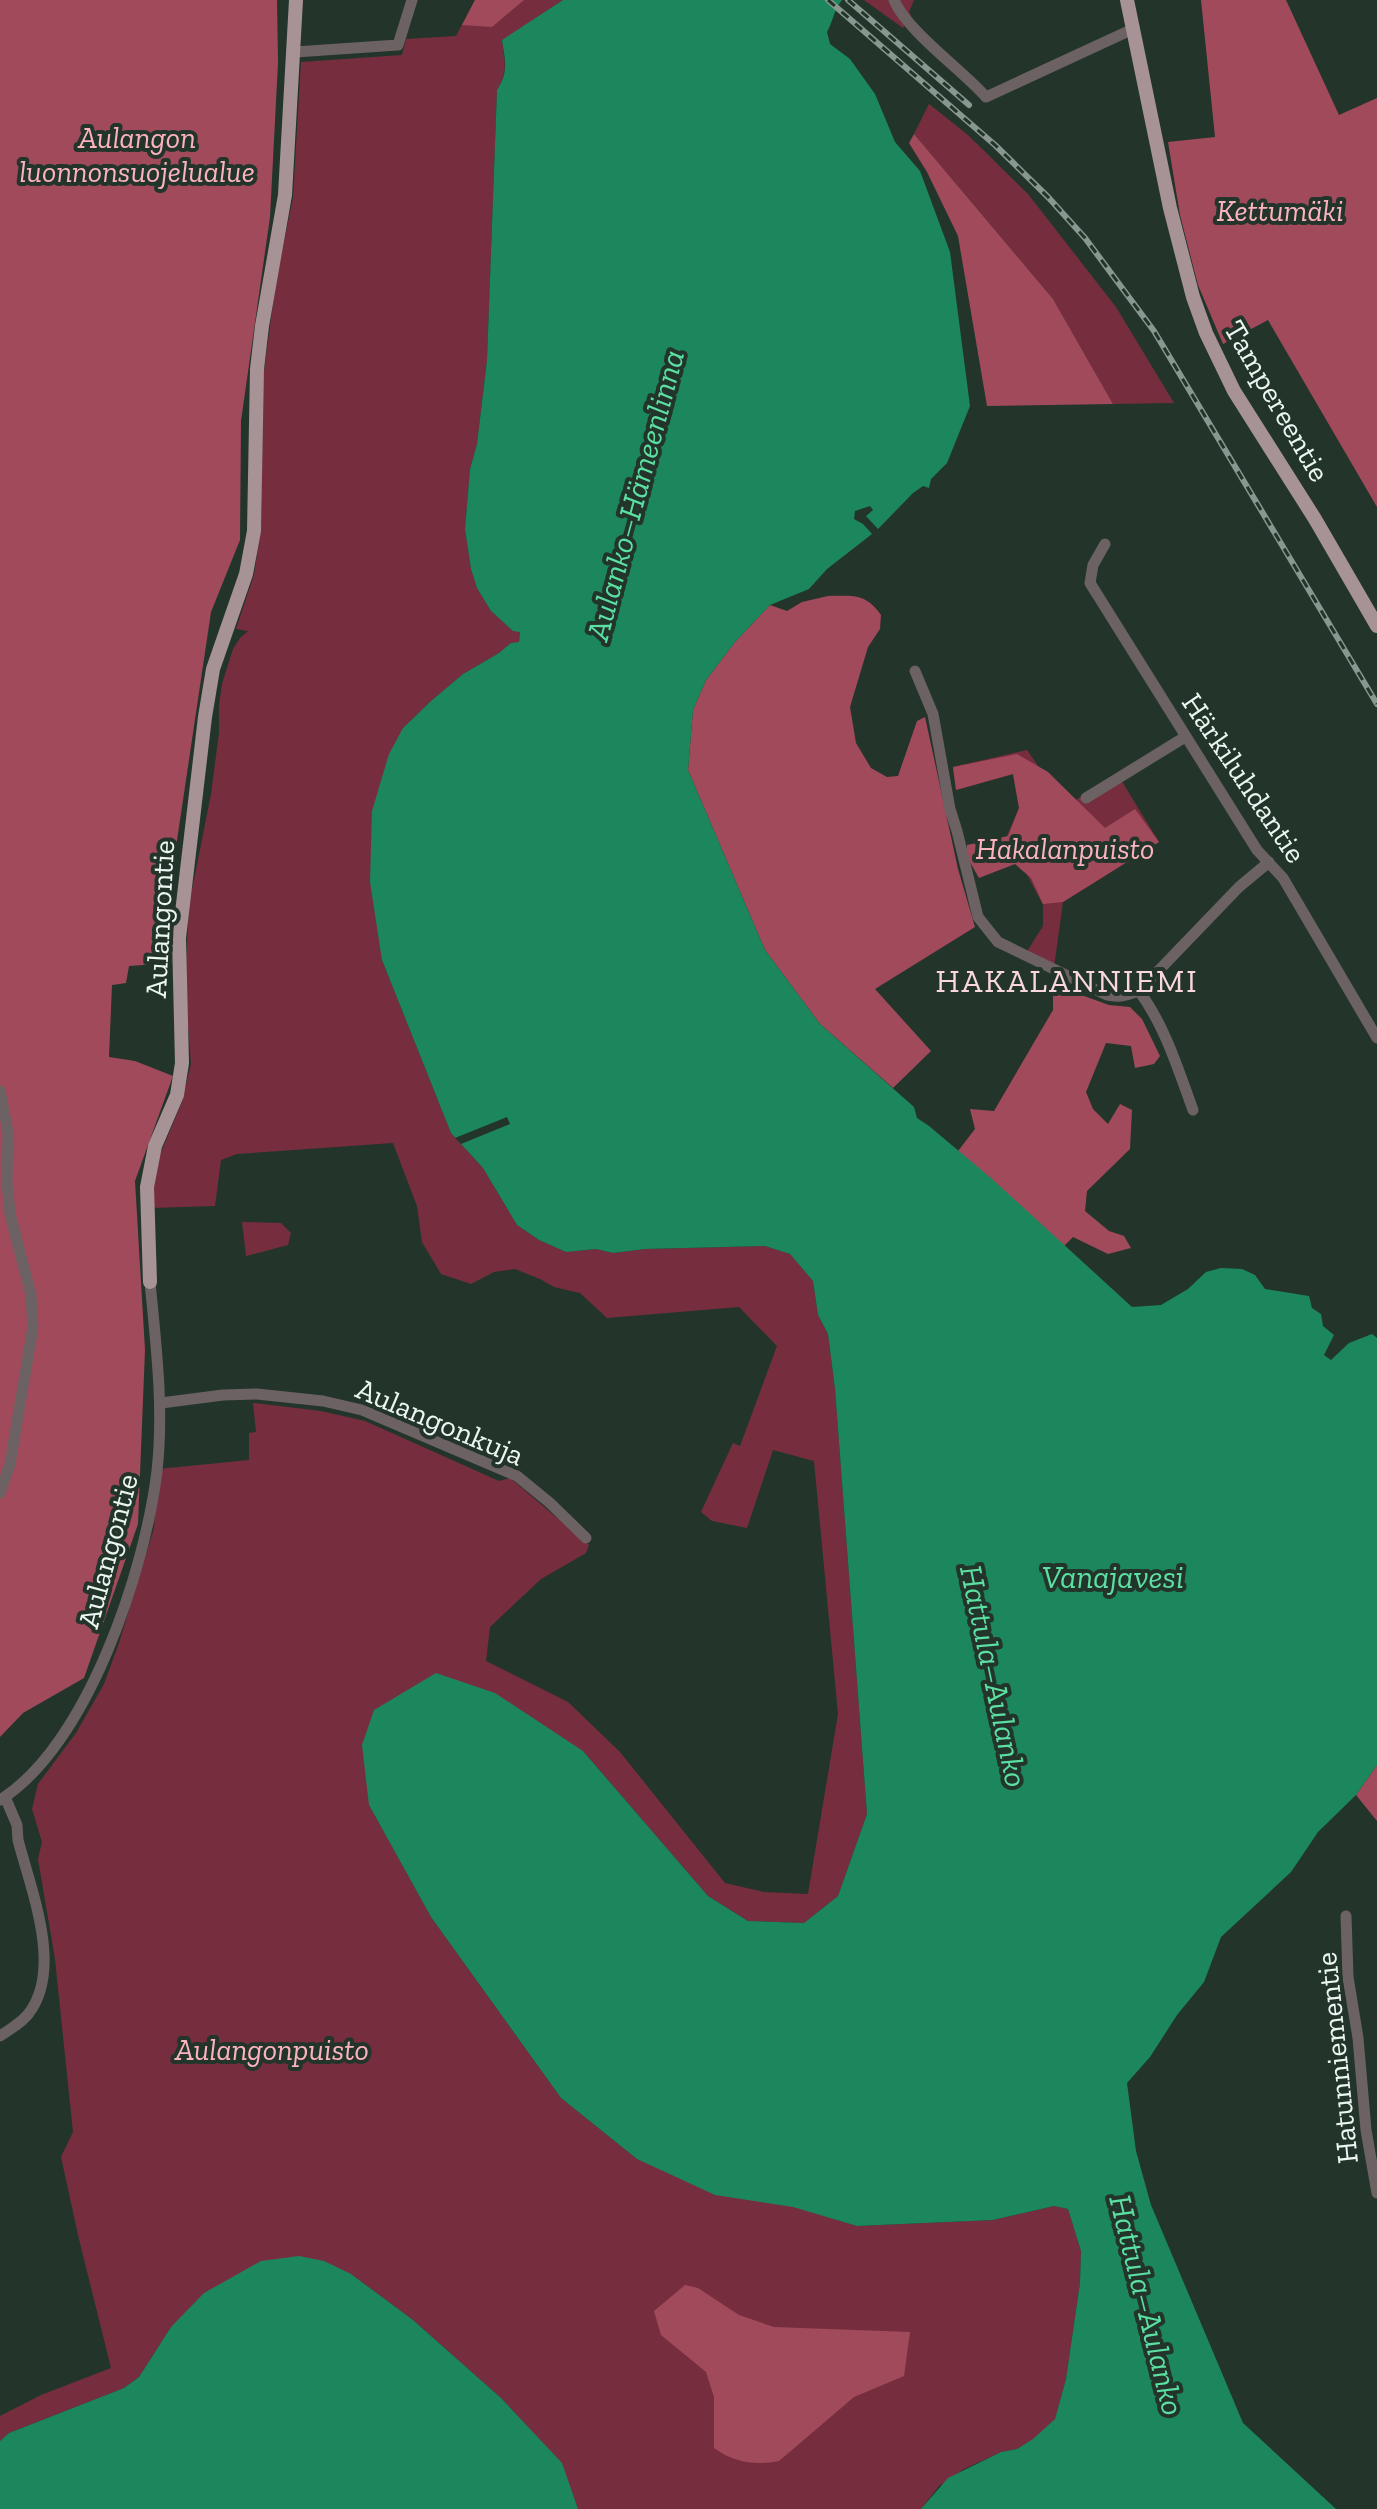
<svg xmlns="http://www.w3.org/2000/svg" width="1377" height="2509" font-family="'Zilla Slab',serif">
  <style>
    .green { fill: #762e3e }
    .forest { fill: #a14a5c }
    .water { fill: #1c875c }
    .pier { fill: #23352b }
    .lines { fill: none; stroke-linecap: round; stroke-linejoin: round }
    .minor { stroke: #6c6263; stroke-width: 11 }
    .major { stroke: #a79395; stroke-width: 14 }
    .rail-casing { stroke: #88978f; stroke-width: 6 }
    .rail { stroke: #23352b; stroke-width: 3; stroke-dasharray: 9; stroke-linecap: butt }
    .labels { text-anchor: middle; stroke-width: 8; stroke-linejoin: round; paint-order: stroke }
    .park-label { font-size: 30px; font-style: italic; fill: #fdb3be; stroke: #23352b }
    .street-label { font-size: 30px; fill: #ecf7f1; stroke: #23352b }
    .water-label { font-size: 32px; font-style: italic; fill: #5bdfa2; stroke: #23352b }
    .neighbourhood-label { font-size: 32px; letter-spacing: 2px; fill: #fad7db; stroke: #23352b }
  </style>
  <rect width="100%" height="100%" fill="#23352b"/>
  <path class="green" d="M475,0H563L502,41C505,62 508,71 497,90L487,360L477,444L470,469L465,529L471,569L477,588L491,611L513,631H520L519,643H511L499,653L463,674L431,701L403,728L382,960L451,1133L483,1168L517,1225L539,1240L566,1252L596,1249L613,1253L645,1249L765,1246L790,1254L813,1281L818,1315L828,1334L835,1389L867,1814L838,1896L804,1923L748,1921L708,1896L583,1751L369,1805L431,1917L561,2098L637,2159L857,2226L993,2220L1054,2206L1068,2209L1081,2251L1080,2283L1066,2379L1055,2419L1033,2440L1017,2449L1001,2452L964,2469L939,2486L921,2509H578L561,2463L501,2398L413,2320L351,2274L171,2327L139,2377L124,2388L9,2433L0,2441V2416L41,2395L111,2368L78,2235L61,2157L73,2132L55,1959L38,1859L42,1842L32,1809L38,1784L76,1733L104,1684L119,1643L154,1528L158,1469L249,1460V1433L256,1432L253,1403L321,1411L365,1421L499,1481L510,1478L589,1545L586,1553L541,1579L490,1627L486,1661L568,1702L620,1752L725,1883L764,1892L808,1894L838,1714L814,1461L773,1450L747,1528L712,1521L701,1512L733,1443L740,1446L777,1346L739,1307L607,1318L580,1293L554,1287L540,1279L515,1269L494,1272L471,1284L441,1274L422,1242L417,1206L393,1143L237,1154L221,1160L215,1206L151,1208V1190L159,1157L182,1102L191,1064L185,987L189,905L211,794L219,733V705L222,684L233,649L240,638L248,631L236,629L254,575L261,529L263,379L276,281L293,198L301,62L402,55L406,39L456,36Z
    M864,0H914L909,12L911,15L903,28Z
    M929,104L968,135L1028,194L1116,307L1174,403L1113,404L1053,299L914,134Z
    M1027,750L1066,806L1082,796L1121,780L1159,842L1063,902L1054,967L1026,953L1043,926V905L1007,836L1019,808L1013,774L956,790L953,767Z
    M242,1222L281,1223L291,1233L288,1245L246,1256Z"/>
  <path class="forest" d="M0,0H277L278,63L270,217L241,421L240,540L211,612L172,874V963L129,966L126,983L112,985L109,1057L135,1061L173,1076L135,1181L145,1350L138,1524L84,1678L23,1713L0,1737Z
    M475,0H524L492,27L462,25Z
    M1201,0H1286L1339,115L1377,98V507L1268,320L1223,344L1198,285L1180,215L1168,142L1215,137Z
    M914,134L1053,299L1113,404L987,406L958,236L927,172L909,143Z
    M828,596C854,596 865,593 881,615L880,629L868,647L850,707L856,743L871,768L887,777L898,776L917,721L925,717L958,869L975,927L875,989L931,1051L893,1088L820,1024L765,950L688,770L693,710L706,680L735,642L770,605L787,611L802,602Z
    M1017,754L1048,772L1105,828L1135,809L1159,842L1063,902L1043,904L1031,878L1015,864L979,878L967,857V845L1008,836L1019,808L1013,774L956,790L953,767Z
    M1059,987L1109,1005L1130,1007L1142,1019L1160,1056L1154,1064L1135,1068L1131,1046L1106,1043L1086,1092L1093,1109L1108,1124L1120,1104L1132,1110L1130,1149L1087,1191L1085,1211L1109,1231L1124,1236L1131,1248L1108,1254L1073,1237L1064,1246L958,1151L975,1129L970,1109L994,1111L1053,1010V995Z
    M1377,1765V1821L1356,1795Z
    M685,2285L698,2288L739,2315L774,2327L910,2332L904,2376L854,2397L779,2461C755,2466 733,2462 714,2448V2397L706,2372L661,2335L654,2311Z"/>
  <path class="water" d="M563,0H842C834,10 833,21 827,32L830,44L850,59L875,94L895,142L920,171L950,252L970,406L947,463L931,479L929,488L923,486L913,493L878,529L866,516L873,510L870,506L855,511L854,519L863,524L872,534L827,569L809,589L770,605L735,642L706,680L693,710L688,770L765,950L820,1024L914,1107L917,1118L929,1126L991,1178L1132,1307L1161,1305L1188,1289L1206,1272L1221,1268L1242,1269L1255,1275L1265,1289L1309,1296L1312,1308L1321,1314L1323,1326L1334,1335L1324,1355L1331,1360L1349,1343L1372,1334L1377,1338V1765L1356,1795L1318,1832L1291,1872L1221,1937L1204,1982L1177,2015L1150,2057L1127,2083L1136,2151L1151,2205L1243,2423L1336,2509H921L948,2478L1001,2452L1017,2449L1033,2439L1055,2419L1066,2379L1080,2283L1081,2251L1068,2209L1054,2206L993,2220L857,2226L793,2207L715,2195L637,2159L561,2098L431,1917L369,1805L362,1745L374,1710L436,1673L495,1693L583,1751L708,1896L748,1921L804,1923L838,1896L867,1814L835,1389L828,1334L818,1315L813,1281L790,1254L765,1246L645,1249L613,1253L596,1249L566,1252L539,1240L517,1225L483,1168L451,1133L382,960L370,882L372,811L389,754L403,728L431,701L463,674L499,653L511,643L519,642L520,632L513,631L491,611L477,588L471,569L465,529L470,469L477,444L487,360L497,90C509,71 505,61 502,40Z
    M299,2256L324,2261L351,2274L413,2320L501,2398L562,2463L578,2509H0V2441L9,2433L124,2388L139,2377L171,2327L204,2293L261,2261Z"/>
  <path class="pier" d="M507,1117L510,1124L461,1144L455,1138Z"/>
  <g class="lines">
    <path class="minor" d="M894,0C907,31 961,69 986,97L1133,29
      M295,52L398,45L412,0
      M1105,544L1093,565L1090,583L1257,850L1283,878L1377,1038
      M915,671L933,714L950,809L957,831L978,917L998,942L1107,995C1119,998 1127,995 1139,991L1239,887L1269,862
      M1086,798L1185,737
      M1139,991C1165,1026 1178,1069 1193,1110
      M0,1091L8,1132L7,1182L10,1214L31,1295L33,1327L10,1464L0,1493
      M161,1403L223,1395L257,1394L323,1401L362,1410L517,1476L550,1503L586,1538
      M0,1800C88,1745 145,1570 157,1471C164,1408 156,1345 150,1282
      M1346,1916L1348,1977L1358,2038L1366,2130L1377,2193
      M0,2036C10,2029 22,2023 29,2013C63,1968 31,1890 18,1840L17,1825L5,1797"/>
    <path class="major" d="M1127,0L1170,208L1193,297L1206,333L1234,391L1315,519L1377,626
      M150,1282L147,1187L155,1146L177,1095L182,1063L179,938L205,717L213,669L246,574L254,531L257,369L262,326L285,195L296,0"/>
    <g class="rail-casing">
      <path id="rail" d="M828,0L995,145L1048,197L1085,238L1154,331L1377,704
        M848,0L969,105"/>
    </g>
    <use href="#rail" class="rail"/>
  </g>
  <g class="labels">
    <g class="park-label">
      <text x="137" y="148">Aulangon<tspan x="137" dy="34">luonnonsuojelualue</tspan></text>
      <text x="1280" y="221">Kettumäki</text>
      <text x="1065" y="859">Hakalanpuisto</text>
      <text x="272" y="2060">Aulangonpuisto</text>
    </g>
    <g class="street-label">
      <text transform="translate(1277 401) rotate(60)" y="10">Tampereentie</text>
      <text transform="translate(1244 778) rotate(56)" y="10">Härkiluhdantie</text>
      <text transform="translate(160 919) rotate(-87)" y="10">Aulangontie</text>
      <text transform="translate(440 1422) rotate(23)" y="10">Aulangonkuja</text>
      <text transform="translate(108 1551) rotate(-75)" y="10">Aulangontie</text>
      <text transform="translate(1337 2058) rotate(-96)" y="10">Hatunniementie</text>
    </g>
    <g class="water-label">
      <text transform="translate(635 495) rotate(-75)" y="11">Aulanko–Hämeenlinna</text>
      <text x="1113" y="1588">Vanajavesi</text>
      <text transform="translate(994 1676) rotate(78)" y="11">Hattula–Aulanko</text>
      <text transform="translate(1147 2305) rotate(76)" y="11">Hattula–Aulanko</text>
    </g>
    <g class="neighbourhood-label">
      <text x="1067" y="992">HAKALANNIEMI</text>
    </g>
  </g>
</svg>
